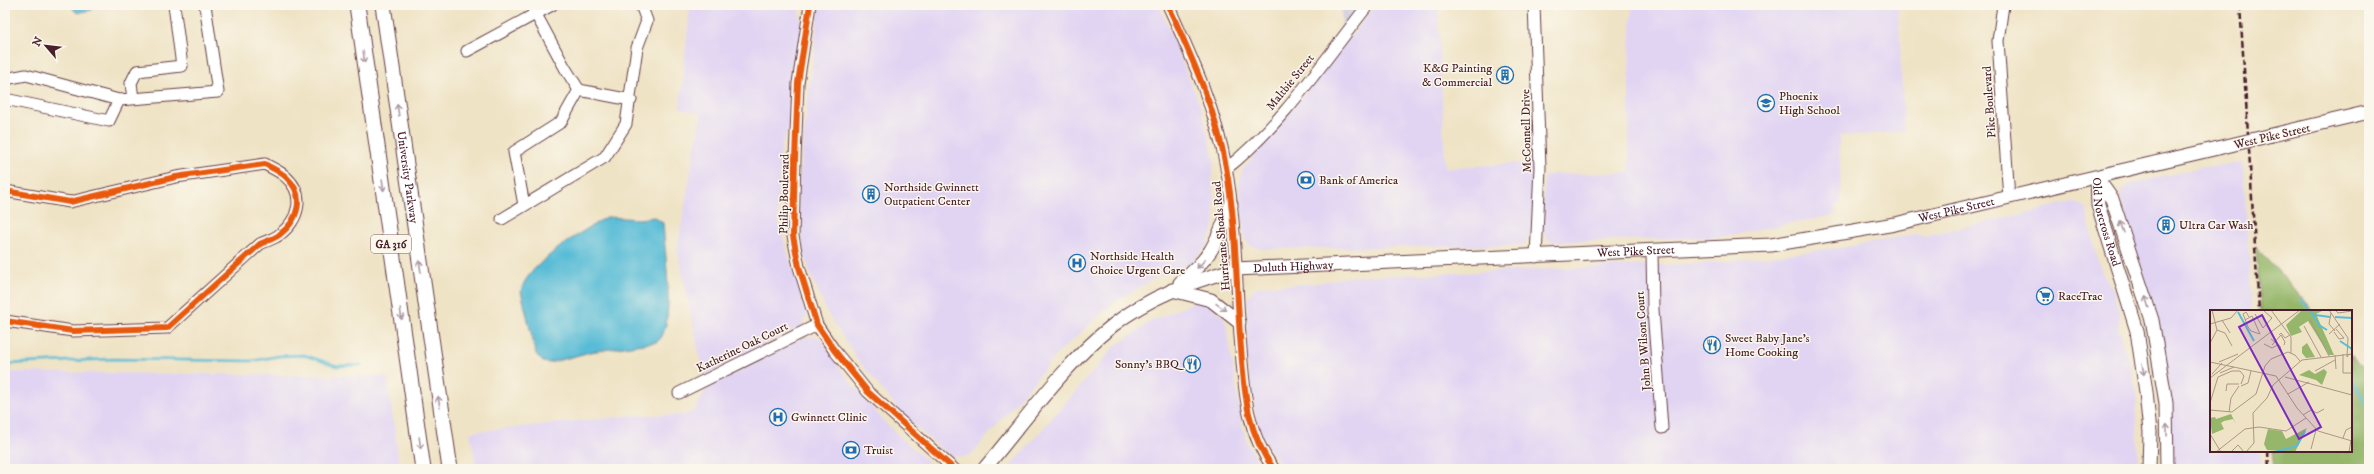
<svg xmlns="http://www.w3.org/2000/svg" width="2374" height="474" font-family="'IM FELL DW Pica',serif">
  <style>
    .built { fill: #e1d4f3 }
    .industrial { fill: #c5c0da }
    .forest { fill: #96b76b; stroke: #706b4b }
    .water { fill: #58bcd6; stroke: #516e80 }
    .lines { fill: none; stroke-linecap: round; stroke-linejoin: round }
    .stream { stroke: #58bcd6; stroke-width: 2.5 }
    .minor-casing { stroke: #633c42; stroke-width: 13 }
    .major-casing { stroke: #633c42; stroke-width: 15 }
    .highway-casing { stroke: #633c42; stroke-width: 17 }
    .minor { stroke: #fff; stroke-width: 11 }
    .major { stroke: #fff; stroke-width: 13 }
    .highway { stroke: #fff; stroke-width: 15 }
    .rail { stroke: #4a1f2b; stroke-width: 2.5; stroke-dasharray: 6 3; stroke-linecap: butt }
    .major-bridge-casing { stroke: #633c42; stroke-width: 15; stroke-linecap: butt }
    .major-bridge { stroke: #fff; stroke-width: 13 }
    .cycleway-casing { stroke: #fbf7ec; stroke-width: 8 }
    .cycleway { stroke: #e8590c; stroke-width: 6 }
    .oneway { stroke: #ae9aa0 }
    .labels { text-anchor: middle; stroke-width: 3; stroke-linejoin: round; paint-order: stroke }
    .shield { fill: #fbf7ec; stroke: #7f6065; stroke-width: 1 }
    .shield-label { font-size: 11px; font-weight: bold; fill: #4a1f2b }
    .poi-label { font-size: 12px; fill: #4a1f2b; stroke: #fbf7ec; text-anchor: start }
    .street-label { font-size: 12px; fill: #4a1f2b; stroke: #fbf7ec }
    .inset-river { fill: none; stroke: #58bcd6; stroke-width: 2 }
    .inset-road { fill: none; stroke: #ad9587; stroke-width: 1 }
    .view { fill: #7b2cbf; fill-opacity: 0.15; stroke: #7b2cbf; stroke-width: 2 }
    .inset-edge { fill: none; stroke: #4a1f2b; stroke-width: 2 }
  </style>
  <rect width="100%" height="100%" fill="#fbf7ec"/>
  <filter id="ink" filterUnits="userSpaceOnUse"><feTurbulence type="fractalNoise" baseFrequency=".025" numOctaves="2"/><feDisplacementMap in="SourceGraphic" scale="8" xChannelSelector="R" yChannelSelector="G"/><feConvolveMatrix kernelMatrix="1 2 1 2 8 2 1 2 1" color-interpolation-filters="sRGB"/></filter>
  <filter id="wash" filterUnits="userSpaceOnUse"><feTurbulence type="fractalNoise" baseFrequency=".012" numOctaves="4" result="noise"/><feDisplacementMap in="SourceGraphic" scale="16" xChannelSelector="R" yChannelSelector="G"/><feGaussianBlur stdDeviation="0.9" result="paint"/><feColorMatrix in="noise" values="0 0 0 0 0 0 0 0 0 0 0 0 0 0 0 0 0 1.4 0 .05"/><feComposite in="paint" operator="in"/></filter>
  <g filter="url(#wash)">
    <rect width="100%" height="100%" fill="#efe3c5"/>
    <path class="built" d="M690,5H797L802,23L790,124L782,143L780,158L777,203L779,225L807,315L801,326L704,376L677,249L701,114L680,108Z
      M819,5H1159L1201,108L1214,160L1212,179L1215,222L1208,245L1192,262L1155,278L1113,303L1057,354L973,453L964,457L954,456L940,448L904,416L858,360L828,314L811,275L802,246L797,196Z
      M1376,5H1438L1445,168L1536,162L1532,233L1523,245L1260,249L1250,245L1245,239L1239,181L1243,169Z
      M1632,5H1898L1904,132L1839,136L1841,204L1836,205L1835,215L1721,237L1552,242L1546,238L1543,232L1544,176L1552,174L1629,173V75Z
      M2243,163L2252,311H2211V451H2260L2262,469H2172L2171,426L2166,364L2160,329L2120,197L2122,191L2130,184L2202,167Z
      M2073,202L2086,208L2092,238L2102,273L2113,288L2120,317L2118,328L2136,387L2138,469H1283L1266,444L1258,427L1247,364V301L1253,290L1259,286L1319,283L1346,277L1712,263L1847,247L1917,234L1925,236Z
      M1194,302L1207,303L1223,316L1227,327L1241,421L1247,443L1263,469H1008L1115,346L1152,321Z
      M815,336L823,341L840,369L865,400L890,428L936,469H477L470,432L638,415H685L695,410L707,388L804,337Z
      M5,372L387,376L400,469H5Z"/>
    <path class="industrial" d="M1341,5H1361L1342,28Z"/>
    <path class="forest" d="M2256,246L2262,253L2313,311H2261Z
      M2351,355L2369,375V469H2274L2272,451H2351Z"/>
    <path class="water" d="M74,5H93L94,6L92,10L77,13L73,9Z
      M607,217L639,219L654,217L663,223C664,247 677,328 657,342L590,352L549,363L543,362L536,354L521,291C526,265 584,230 607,217Z"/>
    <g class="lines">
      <path class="stream" d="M2302,301L2310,311
        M5,364L113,359L252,361L279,356L304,355L337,366L361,365
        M2351,378L2369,408"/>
    </g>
  </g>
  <g filter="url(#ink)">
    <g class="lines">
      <g class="minor-casing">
        <path id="minor" d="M531,5L565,68L579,90
          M810,5L798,83L795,159L793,236L799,267L817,325L834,350L868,392L954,469
          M1168,5C1192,58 1216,110 1226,167C1236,222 1236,281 1240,336C1244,383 1244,430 1274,469
          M1534,5L1540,167L1536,257
          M2003,5L1998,41L2009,198
          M467,51L552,5
          M5,79L26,75L119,100L218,92L205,5
          M5,99L109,121L119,100
          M133,99L131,83L137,71L182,66L174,5
          M1226,169C1280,127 1325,59 1368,5
          M5,191L70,202L176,177L265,164C271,168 280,171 286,177C306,195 299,220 279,235C274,239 266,241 260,244L167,328L73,331L5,321
          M524,205L514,152L561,122L579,90L631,100
          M502,219L605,157L626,124L637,48L647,21L641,5
          M1652,251L1653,310L1662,428
          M679,393L817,325"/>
      </g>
      <g class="major-casing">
        <g id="major">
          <path d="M2272,135L2369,112"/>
          <path d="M2097,178L2112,199L2152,320L2166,403L2167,469"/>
          <path id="s1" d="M2097,178L2098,205L2137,331L2146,392L2150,432L2149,469"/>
          <path d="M1180,283C1213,255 1215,245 1231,205"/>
          <path d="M1172,290L1211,300L1239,322"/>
          <path id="s2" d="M984,469C1023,423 1065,363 1112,326C1148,297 1191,282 1235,269L1771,245L1895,224L2218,148"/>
        </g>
      </g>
      <g class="highway-casing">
        <g id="highway">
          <path d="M357,5L423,469"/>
          <path id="s3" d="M383,5L450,469"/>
        </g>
      </g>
      <use href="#minor" class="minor"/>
      <use href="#major" class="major"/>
      <use href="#highway" class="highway"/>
      <path class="rail" d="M2240,5L2259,311
        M2268,451L2269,469"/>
      <g class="major-bridge-casing">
        <path id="major-bridge" d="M2218,148L2272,135"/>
      </g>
      <use href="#major-bridge" class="major-bridge"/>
      <g class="cycleway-casing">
        <path id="cycleway" d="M810,5L798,83L795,159L793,236L799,267L817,325L834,350L868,392L954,469
          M1168,5C1192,58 1216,110 1226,167C1236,222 1236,281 1240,336C1244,383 1244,430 1274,469
          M5,191L70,202L176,177L265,164C271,168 280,171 286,177C306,195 299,220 279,235C274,239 266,241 260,244L167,328L73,331L5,321"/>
      </g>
      <use href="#cycleway" class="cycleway"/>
    </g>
    <defs><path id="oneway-shaft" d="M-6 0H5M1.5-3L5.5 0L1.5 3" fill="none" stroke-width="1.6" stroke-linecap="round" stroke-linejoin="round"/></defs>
    <g class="oneway">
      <use href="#oneway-shaft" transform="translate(364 57) rotate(82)"/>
      <use href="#oneway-shaft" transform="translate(398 110) rotate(-98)"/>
      <use href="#oneway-shaft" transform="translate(383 185) rotate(82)"/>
      <use href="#oneway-shaft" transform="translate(2122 227) rotate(-109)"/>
      <use href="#oneway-shaft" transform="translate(1201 264) rotate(134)"/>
      <use href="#oneway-shaft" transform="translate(420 266) rotate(-98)"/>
      <use href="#oneway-shaft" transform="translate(2147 302) rotate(-107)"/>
      <use href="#oneway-shaft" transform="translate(1221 307) rotate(35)"/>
      <use href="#oneway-shaft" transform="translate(401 314) rotate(82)"/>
      <use href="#oneway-shaft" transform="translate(2143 369) rotate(81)"/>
      <use href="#oneway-shaft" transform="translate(439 402) rotate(-99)"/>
      <use href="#oneway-shaft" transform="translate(2167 430) rotate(-91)"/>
      <use href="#oneway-shaft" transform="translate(420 443) rotate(82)"/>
    </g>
  </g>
  <defs>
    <g id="building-ring" transform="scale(0.9)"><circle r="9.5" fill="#fbf7ec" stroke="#1f6fb2" stroke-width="1.5"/><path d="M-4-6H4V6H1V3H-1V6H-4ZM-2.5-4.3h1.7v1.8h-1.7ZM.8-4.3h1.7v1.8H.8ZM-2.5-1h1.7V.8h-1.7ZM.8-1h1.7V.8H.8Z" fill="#1f6fb2"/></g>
    <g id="school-ring" transform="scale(0.9)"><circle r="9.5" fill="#fbf7ec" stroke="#1f6fb2" stroke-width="1.5"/><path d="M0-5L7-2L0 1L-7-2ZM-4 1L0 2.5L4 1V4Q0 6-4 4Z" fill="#1f6fb2"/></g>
    <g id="bank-ring" transform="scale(0.9)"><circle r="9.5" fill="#fbf7ec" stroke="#1f6fb2" stroke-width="1.5"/><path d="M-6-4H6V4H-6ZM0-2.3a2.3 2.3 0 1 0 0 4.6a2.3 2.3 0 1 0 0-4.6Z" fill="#1f6fb2"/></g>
    <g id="hospital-ring" transform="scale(0.9)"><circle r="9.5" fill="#fbf7ec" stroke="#1f6fb2" stroke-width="1.5"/><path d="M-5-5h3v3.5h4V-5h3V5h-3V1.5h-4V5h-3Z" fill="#1f6fb2"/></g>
    <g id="supermarket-ring" transform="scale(0.9)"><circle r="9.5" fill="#fbf7ec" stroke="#1f6fb2" stroke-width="1.5"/><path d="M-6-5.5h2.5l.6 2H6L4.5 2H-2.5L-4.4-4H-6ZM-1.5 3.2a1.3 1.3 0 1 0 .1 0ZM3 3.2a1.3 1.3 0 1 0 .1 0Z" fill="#1f6fb2"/></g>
    <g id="restaurant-ring" transform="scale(0.9)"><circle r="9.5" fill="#fbf7ec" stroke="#1f6fb2" stroke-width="1.5"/><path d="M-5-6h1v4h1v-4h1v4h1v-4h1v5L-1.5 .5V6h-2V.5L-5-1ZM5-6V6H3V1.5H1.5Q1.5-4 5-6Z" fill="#1f6fb2"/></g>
  </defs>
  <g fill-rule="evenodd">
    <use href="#building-ring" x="1505" y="75"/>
    <use href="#school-ring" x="1766" y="103"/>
    <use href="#bank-ring" x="1306" y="180"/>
    <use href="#building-ring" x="871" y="194"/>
    <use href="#building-ring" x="2166" y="225"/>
    <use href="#hospital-ring" x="1077" y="263"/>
    <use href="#supermarket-ring" x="2045" y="296"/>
    <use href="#restaurant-ring" x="1712" y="345"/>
    <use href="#restaurant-ring" x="1192" y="364"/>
    <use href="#hospital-ring" x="778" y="417"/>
    <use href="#bank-ring" x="851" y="450"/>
  </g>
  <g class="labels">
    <rect class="shield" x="371" y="235" width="40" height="18" rx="3"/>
    <g class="shield-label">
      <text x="391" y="248">GA 316</text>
    </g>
    <g class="poi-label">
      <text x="1492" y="72" text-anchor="end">K&amp;G Painting<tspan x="1492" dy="14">&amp; Commercial</tspan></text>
      <text x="1779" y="100">Phoenix<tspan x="1779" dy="14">High School</tspan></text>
      <text x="1319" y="184">Bank of America</text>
      <text x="884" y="191">Northside Gwinnett<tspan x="884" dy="14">Outpatient Center</tspan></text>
      <text x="2179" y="229">Ultra Car Wash</text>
      <text x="1090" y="260">Northside Health<tspan x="1090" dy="14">Choice Urgent Care</tspan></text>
      <text x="2058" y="300">RaceTrac</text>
      <text x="1725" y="342">Sweet Baby Jane's<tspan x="1725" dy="14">Home Cooking</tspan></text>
      <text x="1179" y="368" text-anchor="end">Sonny's BBQ</text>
      <text x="791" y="421">Gwinnett Clinic</text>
      <text x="864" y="454">Truist</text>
    </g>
    <g class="street-label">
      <text transform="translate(1290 82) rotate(-51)" y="4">Maltbie Street</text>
      <text transform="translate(1989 102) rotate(-94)" y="4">Pike Boulevard</text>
      <text transform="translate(1526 131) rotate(-91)" y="4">McConnell Drive</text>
      <text transform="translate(2272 136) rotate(-13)" y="4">West Pike Street</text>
      <text dy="4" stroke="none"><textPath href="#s3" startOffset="174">University Parkway</textPath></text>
      <text transform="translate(784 194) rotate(-89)" y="4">Philip Boulevard</text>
      <text dy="4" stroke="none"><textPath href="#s2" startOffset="1054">West Pike Street</textPath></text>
      <text dy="4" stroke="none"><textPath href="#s1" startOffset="45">Old Norcross Road</textPath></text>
      <text transform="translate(1221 236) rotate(-95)" y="4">Hurricane Shoals Road</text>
      <text dy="4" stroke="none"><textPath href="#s2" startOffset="730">West Pike Street</textPath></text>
      <text dy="4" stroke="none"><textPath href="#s2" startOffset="387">Duluth Highway</textPath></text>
      <text transform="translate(1643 341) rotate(-94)" y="4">John B Wilson Court</text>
      <text transform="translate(742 347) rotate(-26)" y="4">Katherine Oak Court</text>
    </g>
  </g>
  <g transform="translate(2210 310)">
    <rect width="142" height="142" fill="#efe3c5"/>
    <path d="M92,0H114L106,4L124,45H119L98,11L89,17L92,22L81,26L76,15ZM97,33L105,47L96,48L92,43V37ZM114,59L117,62L112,75L106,70L89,65L99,60L105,64ZM21,104L26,114L23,109L14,111L11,113L14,119L2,124L0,108L5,107L6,109ZM97,118L85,142L57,140L54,134L58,119L72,121L76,129Z" fill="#96b76b"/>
    <path class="inset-river" d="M100,0L109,15L117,20M28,2L44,31M105,5L120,7M125,7L142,8M130,31L142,39M65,142L87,136L95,121"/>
    <path class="inset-road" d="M61,0L81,27V43M119,0L138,28L137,47L139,44M125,0L128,3L142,1M121,3L119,14L125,21M45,4L53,18L62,8L53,0M100,9L119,46M12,10L20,23M35,10L42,6L50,24L41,21L38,17L33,4L36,2L39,7M0,14L21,8L28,0M94,16L111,47M7,20L15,23L22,36M124,22L129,29L134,28L126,19M119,24L130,14M69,25L71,23L75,28L80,25M61,29L70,36L72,43M0,33L7,20L2,0M54,34L62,38L69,34M62,35L71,25L75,32L74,35M133,44V63H142M125,45L126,59M0,52L66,66L87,98L108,121L142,131M9,52L28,44M105,61L125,50M10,63L24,57M2,64L12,53M75,67L142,85M0,68L90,0M31,76L38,73L41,61M16,81L17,74H29M78,84L99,72M21,88L29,76M0,93L8,67L22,61H30L34,66L31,74M0,100L22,102L46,84L55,56L61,49L78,42L85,45L90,51M19,102L21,88M93,105L101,100L107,103L114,99M0,124L11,142M133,128L136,120L142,117M101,139L106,120M6,142L35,119L49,117L76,121L96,108M21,142L28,135L34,142M36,142L44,133L43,103L57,88L63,75L92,50L142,44M139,142L141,130"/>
    <path class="view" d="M52,5L111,117L89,129L29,17Z"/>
    <rect width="142" height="142" class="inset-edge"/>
  </g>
  <rect width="2374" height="474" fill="none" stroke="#fbf7ec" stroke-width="20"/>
  <g transform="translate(46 46) rotate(298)" stroke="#fbf7ec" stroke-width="3" paint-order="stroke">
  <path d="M0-3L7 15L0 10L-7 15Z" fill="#4a1f2b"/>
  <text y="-6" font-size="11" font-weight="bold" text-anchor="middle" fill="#4a1f2b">N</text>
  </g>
</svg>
